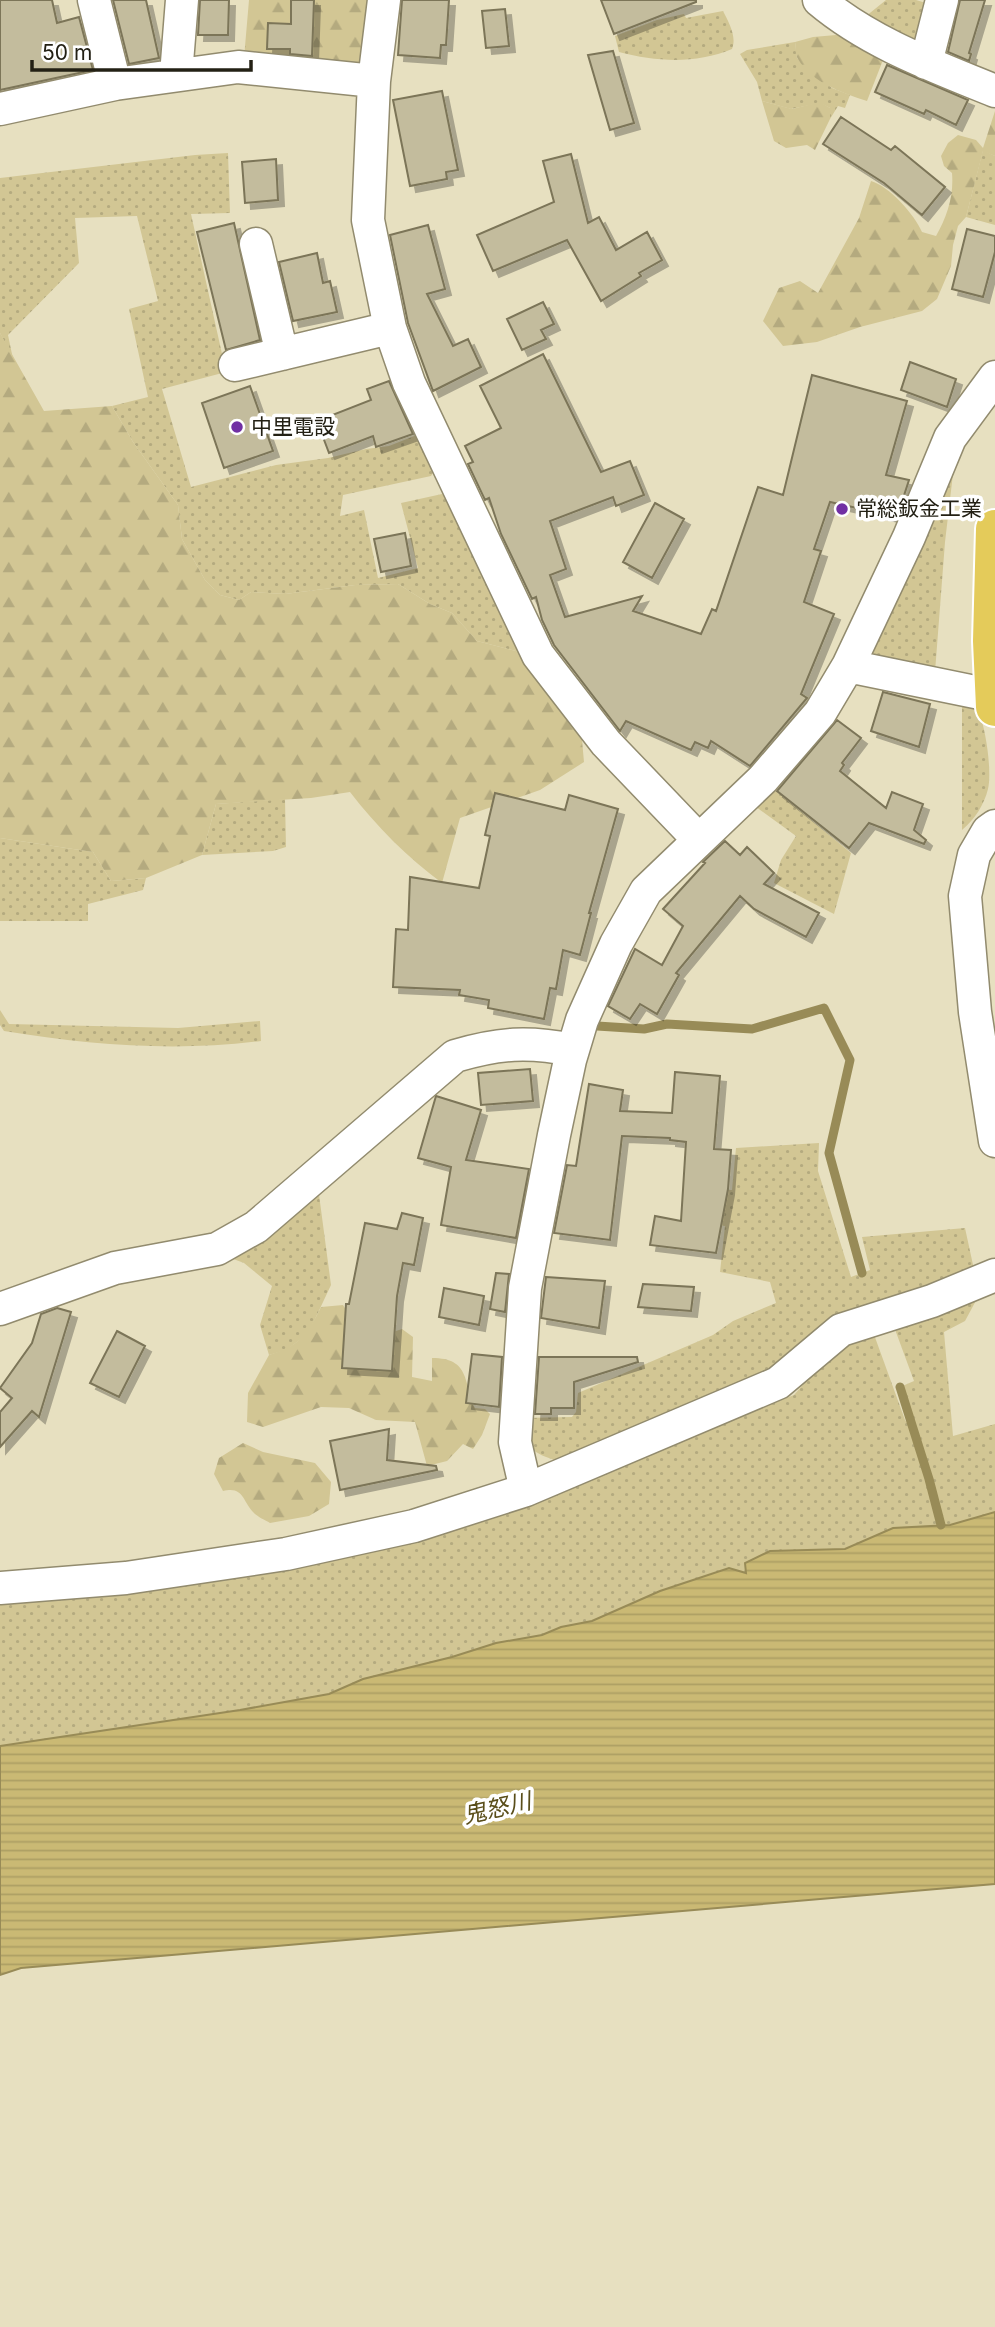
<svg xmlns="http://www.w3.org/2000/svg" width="995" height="2327" font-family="Inter,'Noto Sans JP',sans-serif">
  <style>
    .grass { fill: url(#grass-dots) }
    .forest { fill: url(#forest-firs) }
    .water { fill: url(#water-rules); stroke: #988b57; stroke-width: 2 }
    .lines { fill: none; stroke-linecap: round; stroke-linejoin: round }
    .stream { stroke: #988b57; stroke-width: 9 }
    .building { fill: #c3bc9d; stroke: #7c7558; stroke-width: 2; filter: url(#shadow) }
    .minor-casing { stroke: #928b6e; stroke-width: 35 }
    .highway-casing { stroke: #fff; stroke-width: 42 }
    .minor { stroke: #fff; stroke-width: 32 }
    .highway { stroke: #e4cb5a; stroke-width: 38 }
    .poi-dot { fill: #712fa3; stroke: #fff; stroke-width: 2.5 }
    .labels { text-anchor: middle; stroke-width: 7; stroke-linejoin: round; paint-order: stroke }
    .poi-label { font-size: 21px; fill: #232014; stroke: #fff; text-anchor: start }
    .water-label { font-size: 23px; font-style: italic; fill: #5a4e1a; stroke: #fff }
  </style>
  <defs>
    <pattern id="grass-dots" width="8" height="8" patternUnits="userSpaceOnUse" patternTransform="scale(1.75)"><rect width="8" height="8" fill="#d2c694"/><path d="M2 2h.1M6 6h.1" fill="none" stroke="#b4aa7f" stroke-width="1.8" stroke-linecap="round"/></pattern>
    <pattern id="forest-firs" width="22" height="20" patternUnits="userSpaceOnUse" patternTransform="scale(1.75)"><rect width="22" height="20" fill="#d2c694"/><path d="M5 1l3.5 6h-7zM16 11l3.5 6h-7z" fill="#b4aa7f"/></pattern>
    <pattern id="water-rules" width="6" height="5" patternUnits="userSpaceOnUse" patternTransform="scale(1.75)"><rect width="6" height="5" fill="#cab974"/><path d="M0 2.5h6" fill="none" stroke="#ad9f64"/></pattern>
    <filter id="shadow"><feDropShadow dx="6" dy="6" stdDeviation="0" flood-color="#0004"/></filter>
  </defs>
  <rect width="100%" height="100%" fill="#e7e0c0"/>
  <path class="grass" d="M886,0H916L926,3L922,54L860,21Z
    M723,11C729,23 737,36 732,49C696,64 657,62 619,52L615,36L657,20L684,14L686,18Z
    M795,42L797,58L832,88L850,95L845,108L838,106L830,119V108L820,103L791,109L762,101L757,82L740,54L747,50Z
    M983,150L995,156V225L966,217Z
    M228,153L230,213L191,214L226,372L162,389L191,487L276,465L328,458L366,449L389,446L422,433L437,467L431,476L343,495L340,516L364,510L378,578L418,568L401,503L442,494L454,504L524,653L477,641L452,613L430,604L398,584L355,585L285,594L251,592L239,600L220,595L205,580L182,539L178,505L133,442L112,406L148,397L129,309L158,301L137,216L75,218L79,263L8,335L13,359L0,333V178L195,155Z
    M957,440L945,542L935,672L868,666Z
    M962,700C970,703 976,705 979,713C986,729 992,772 988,789C984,805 975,819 962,830Z
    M771,787L851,853L834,914L774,883L781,860L796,836L756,807Z
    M285,799L286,847L273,851L202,855L216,804Z
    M0,838L93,852L111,881L146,878L143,890L88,904V921H0Z
    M0,1010L9,1024L178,1028L260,1021L261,1041C174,1052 90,1045 4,1031L0,1025Z
    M819,1143L818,1171L851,1277L870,1270L862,1237L965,1228L975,1274L782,1368L560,1462C529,1451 528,1451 524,1418L572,1417L576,1412L578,1393L713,1335L733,1321L776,1303L770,1282L720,1272L725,1226L717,1225L722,1190H732L736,1148Z
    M318,1187L331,1285L308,1334L286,1350L269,1355L260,1325L272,1286L244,1263L228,1257Z
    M979,1295L965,1321L944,1332L953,1436L995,1424V1512L950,1525L893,1528L845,1549L770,1551L747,1573L728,1568L660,1591L592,1621L561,1627L542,1635L496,1643L452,1657L363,1679L329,1694L240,1710L0,1746V1600L559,1489L794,1395L827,1357L872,1329L905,1420L913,1431L900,1387L914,1381L893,1324Z"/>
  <path class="forest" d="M249,0H374L366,74L244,58Z
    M836,35L849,37L883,60L867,101C843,93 812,83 798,59C795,55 796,48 795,42L813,37Z
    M762,101L792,109L820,102L830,108V119L815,150L807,145L786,148L774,141Z
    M995,111V156L983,151L966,217L958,226L953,245L951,266L937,299L922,311L860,327L817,342L783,346L763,321L779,288L800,281L818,293L859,218L871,181C889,186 915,215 922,232L936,236C947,217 954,196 952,173L944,166L941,156L948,143L958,135L976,140L983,148Z
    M0,333L44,411L112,406L133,442L178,505L182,539L205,580L220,595L239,600L251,592L285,594L355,585L398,584L430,604L452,613L477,641L524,653L581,729L584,762L540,790L460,818L442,883C407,857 377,827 350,792L311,798L216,804L202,855L146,878L111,881L93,852L0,838Z
    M343,1305L354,1323L393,1332L402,1329L413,1337L412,1377L432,1381V1358C471,1358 463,1383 475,1408L485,1409L490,1414L482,1435L473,1449L463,1444L447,1461L427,1466L415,1422L376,1420L349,1408L321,1407L263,1427L247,1422L248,1393L269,1355C301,1345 307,1335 321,1307Z
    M243,1443L263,1452L315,1463L331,1482L329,1504L309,1516L270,1523C265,1520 258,1517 254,1513C242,1501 244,1486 223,1491L214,1474L219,1458Z"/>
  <path class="water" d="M995,1512V1884L21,1968L0,1975V1746L240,1710L329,1694L363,1679L452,1657L496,1643L542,1635L561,1627L592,1621L660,1591L729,1568L746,1573L745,1563L770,1551L845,1549L893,1528L950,1525Z"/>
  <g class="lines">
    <path class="stream" d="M597,1026L644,1029L667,1024L752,1029L824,1008L850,1060L829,1153L862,1273
      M900,1387L929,1479L941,1525"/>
  </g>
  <path class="building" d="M0,0H52L57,23L79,17L93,70L0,90Z
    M113,0H146L159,58L129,64Z
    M200,0H229L228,35H198Z
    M291,0H314L312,56L290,54V49H267L268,23L291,24Z
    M402,0H449L446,45H441L440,58L398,55Z
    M601,0H696V2L614,34Z
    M960,0H985L969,53L971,54L969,61L948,52Z
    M505,9L509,46L486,48L482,11Z
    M613,51L634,123L610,130L588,55Z
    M887,65L968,100L956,125L926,110L924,114L875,92Z
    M442,91L458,170L446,172L447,179L410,186L393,100Z
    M841,117L891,150L895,146L945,187L922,215L884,183L823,144Z
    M571,154L588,223L599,217L616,250L647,232L662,260L639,273L641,276L601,301L567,240L493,271L477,235L554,202L543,161Z
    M276,159L278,200L245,203L242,162Z
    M234,223L260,340L226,350L197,232Z
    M428,225L445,289L427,294L453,346L468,339L481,367L433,391L408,323L390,235Z
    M967,229L995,236V252L983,297L952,289Z
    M317,253L323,283L330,281L337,312L293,321L279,262Z
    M543,302L554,324L541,330L546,339L522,350L507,319Z
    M543,354L601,472L630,461L644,495L616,506L613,497L550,521L566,569L550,575L565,617L642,596L633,611L701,634L712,609L716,611L758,487L783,495L812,375L907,401L886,475L909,480L897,517L830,502L814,549L821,551L804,602L834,614L801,694L807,698L750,766L711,741L708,748L695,742L691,750L626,721L620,731L554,645L542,620L536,597L532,599L501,534L489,498L485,500L468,464L473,462L465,446L501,428L480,386Z
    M910,362L956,379L947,407L901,390Z
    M389,381L413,434L376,447L373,436L329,453L317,421L371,400L367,389Z
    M250,386L273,451L224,468L202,403Z
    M655,503L684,519L652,578L623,562Z
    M405,533L411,566L381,572L374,539Z
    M883,692L930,704L919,747L871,731Z
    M837,720L861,738L842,763L844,765L840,771L886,808L892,792L923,804L914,830L926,840L924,844L869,823L849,848L777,791Z
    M495,793L565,810L569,795L618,809L589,913H591L580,955L563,950L556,989L550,988L544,1019L488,1008L489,1000L459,995L460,990L393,987L396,929L408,930L410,877L479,888L490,836L485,835Z
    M725,841L740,855L747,847L774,873L764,884L819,913L806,937L754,909L740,896L676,973L679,975L657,1014L640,1004L630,1019L608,1006L635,949L662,965L683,926L663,909L705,863L703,862Z
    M530,1069L533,1101L481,1105L478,1073Z
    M675,1072L720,1076L714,1149L731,1150L728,1189L716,1253L650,1245L655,1216L681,1221L686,1142L670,1140V1138L622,1136L610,1240L554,1233L567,1165L576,1166L589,1084L623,1090L620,1111L672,1113Z
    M436,1096L481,1110L466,1160L529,1169L516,1238L441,1225L451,1167L418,1158Z
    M402,1213L423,1218L414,1265L403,1263L397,1296L392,1371L342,1368L346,1304H349L365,1223L397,1229Z
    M496,1273L509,1274L505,1312L490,1309Z
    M546,1277L605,1281L599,1328L541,1318Z
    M643,1284L694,1287L691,1311L638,1307Z
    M444,1288L484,1296L479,1325L439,1317Z
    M57,1308L71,1312L39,1417L32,1411L0,1447V1412L12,1398L0,1388L32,1343L41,1314Z
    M117,1331L145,1346L119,1397L90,1383Z
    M472,1354L502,1357L499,1407L466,1403Z
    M539,1357H637L638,1362L574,1382V1408H551V1414H535Z
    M389,1429L387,1460L436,1466L437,1470L340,1490L330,1441Z"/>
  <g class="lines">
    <g class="minor-casing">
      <path id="minor" d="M384,0L374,81L368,220L390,328L409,383L538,655L606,743L699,840
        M819,0C870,43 934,66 995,91
        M926,63L942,0
        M176,75L182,0
        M115,84L238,67L374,81
        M0,109L115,84L94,0
        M256,244L282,354
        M235,365L390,328
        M848,666L995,696
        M995,826L988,831L974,855L965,896L975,1012L995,1141
        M0,1309L115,1268L217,1249L256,1227L455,1056C499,1043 528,1041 573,1050
        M526,1490L515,1442L525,1288L554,1135L570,1060L582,1020L616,944L646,891L763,779L820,713L848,666L909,537L950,438L995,377
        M0,1588L126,1578L286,1554L414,1526L526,1490L778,1383L841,1330L932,1301L995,1275"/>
    </g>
    <g class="highway-casing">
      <path id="highway" d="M995,529L992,641L995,707"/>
    </g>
    <use href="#minor" class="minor"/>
    <use href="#highway" class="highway"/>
  </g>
  <g class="poi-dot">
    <circle cx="237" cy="427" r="7"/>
    <circle cx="842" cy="509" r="7"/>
  </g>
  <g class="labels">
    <g class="poi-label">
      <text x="251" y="434">中里電設</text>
      <text x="856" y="516">常総鈑金工業</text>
    </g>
    <g class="water-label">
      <text transform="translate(497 1808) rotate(-13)" y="8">鬼怒川</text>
    </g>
  </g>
  <path d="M32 60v10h219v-10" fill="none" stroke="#232014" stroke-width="3.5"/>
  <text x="42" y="60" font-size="21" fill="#232014" stroke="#ffffff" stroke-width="5" paint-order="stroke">50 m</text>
</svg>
